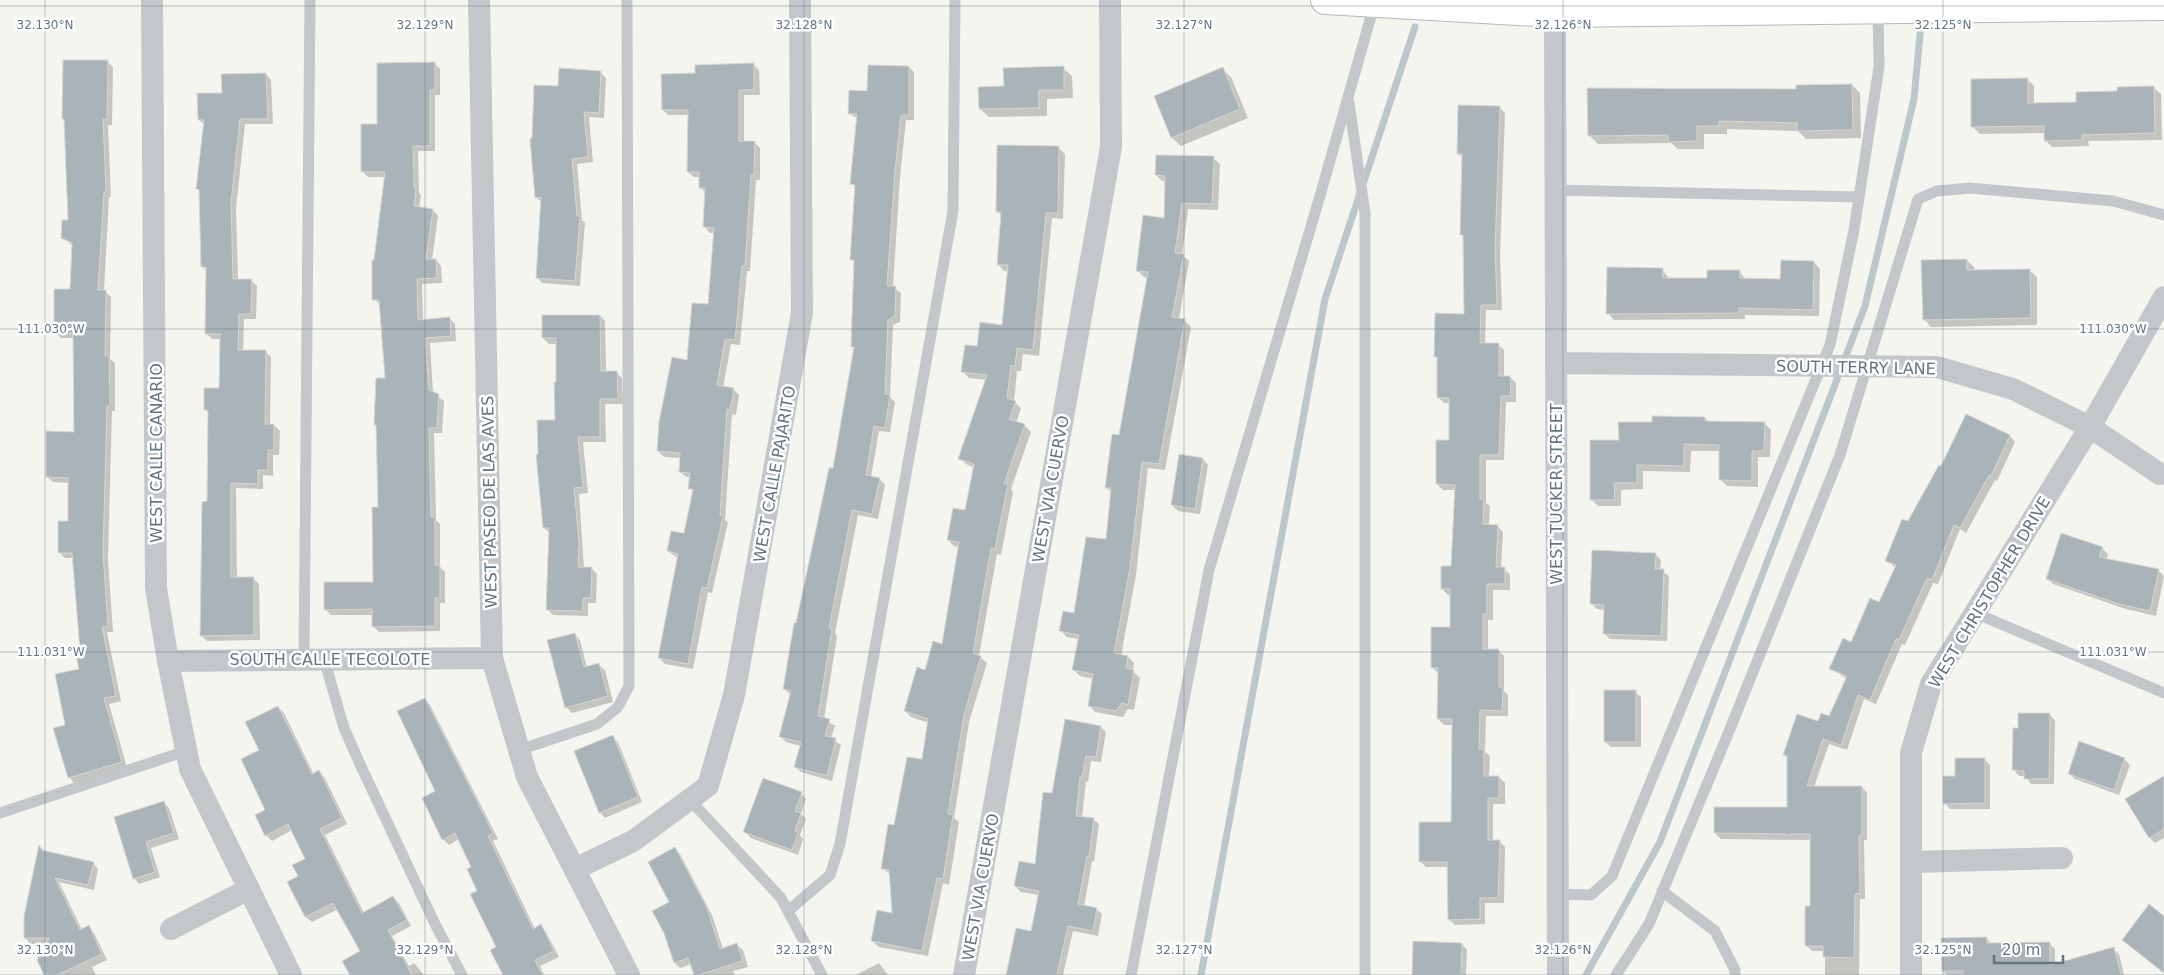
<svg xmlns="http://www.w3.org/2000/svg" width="2164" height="975" font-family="'DejaVu Sans',sans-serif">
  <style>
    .shadow { fill: #0003 }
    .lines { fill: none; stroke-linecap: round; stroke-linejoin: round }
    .stream { stroke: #bbc7cb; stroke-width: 7 }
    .building { fill: #aab3b7; stroke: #d6d6d3 }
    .secondary-casing { stroke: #b4b9bd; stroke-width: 30 }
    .service { stroke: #c4c7ca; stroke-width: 11 }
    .minor { stroke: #c4c7ca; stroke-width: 22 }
    .secondary { stroke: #fff; stroke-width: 28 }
    .ticks { fill: none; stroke: #637582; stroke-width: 1; stroke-opacity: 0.45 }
    .labels { text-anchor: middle; stroke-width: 5; stroke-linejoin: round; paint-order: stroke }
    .street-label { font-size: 16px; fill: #637582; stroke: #fff }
    .ticks-label { font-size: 12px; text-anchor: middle; fill: #637582; stroke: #fff; stroke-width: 5; stroke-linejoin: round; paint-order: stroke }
  </style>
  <rect width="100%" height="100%" fill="#f5f5f0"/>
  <path class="shadow" d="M107,61L113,67L112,125H108L111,197H109L104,291L111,297L110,359L115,363V411H112L108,559L113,632H107L121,701L109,704L127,768L74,783L69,777L67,726L80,670L81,651L74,558H65L59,552L70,522V483L53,482L47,477L75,433L74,338H61L55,332L71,290L73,246L63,238L70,221L66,121L63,118Z
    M434,63L440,69V95H435V151H418L419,193L421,195L419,208L433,210L438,216L432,260H436L441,266L442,283L422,284L423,320L449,318L455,324L456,341L430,343L433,393L444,401L442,433H434L436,520L440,524V567L445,572V603H440V631L379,632L374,627L373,615H331L325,609L374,583L380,508L377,427L376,425L386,379L381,305L374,299L375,261L386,177H368L363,172L379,125Z
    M754,65L759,70L760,95H744V142H754L760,148V180H756L750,271H747L740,345L731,344L723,388L733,389L739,395L736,415L732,414L725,520L728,522L712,593L708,592L693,669L665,664L659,658L678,558L668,551L684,535L694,493L690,488L691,477H686L680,471L681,458L664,457L658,451L688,361L709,306L715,233H710L705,227L706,193L700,187V177H694L688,172L689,115H668L663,110L696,74Z
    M909,67L914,72V120H906L900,177L893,287L901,293L900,322L893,325L890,397L895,402L890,432L879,431L871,477L879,479L885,484L878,519L858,515L835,633L837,636L824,719L835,726L831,738L841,745L832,781L801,772L795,767L801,746L786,742L780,736L791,695L784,689L834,470L855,348L852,346L855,263L852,259L856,188L852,184L858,119L849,113L868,92Z
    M1063,68L1072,76L1073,98L1047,99V116L989,117L980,109L1005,87Z
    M1222,69L1231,77L1248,118L1181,146L1172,138Z
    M600,72L606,78L604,118L589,117L593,162L577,164L582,220L585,223L580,286L542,283L537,277L542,203L536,197L559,87Z
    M266,74L271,80L273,124H245L236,208L238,280H251L257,286L256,319H244L243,351H265L271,357L270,425H274L280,431L279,455H273V476L263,475V489L236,488L237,578H253L259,584L260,640L207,641L201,635L208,503L209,414L205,409L221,389V339H212L206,333L207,271L202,266L201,192L198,189L205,125L199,120L223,94Z
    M2027,79L2034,86V104L2077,103L2154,88L2161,94L2162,140L2088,141L2089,146L2052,147L2045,140V133L1980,134L1973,127Z
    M1852,85L1860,93L1861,138L1806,139L1798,131L1727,129V134H1704V149H1678L1671,143L1598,144L1589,135L1797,90Z
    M1499,107L1505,113L1500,256L1502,310H1486L1485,344L1498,345L1504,350V377H1510L1516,383V402H1506L1504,460H1486V503L1490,506L1489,525L1497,526L1503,532L1501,568L1510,574V590H1493V620H1488V650H1498L1504,656V691L1508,695V716H1486L1485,752L1490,756L1489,777H1499L1505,783V804H1493V841H1499L1505,847L1504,903H1485V924L1455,925L1449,919L1448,867H1426L1420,861L1452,823L1453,725H1444L1438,719L1439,674L1433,668L1451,628L1452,595H1448L1442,589L1452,568L1456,490H1443L1437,484L1450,441V403H1444L1438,397L1465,315L1464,237L1462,235L1463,158L1458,153Z
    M1059,148L1065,154L1063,219L1052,218L1039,356L1023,354L1021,371H1017L1014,402L1021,408L1016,423L1024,425L1031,432L1011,489L1013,492L1001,555L997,554L979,656L987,663L969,722L954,818L959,822L949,885L943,883L928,956L879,947L872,941L894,914L891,875L882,868L895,826L923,761L929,723L911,717L905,711L943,645L960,547L954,546L948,540L966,512L975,468L966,464L960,458L987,380L969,378L963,372L978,348L1003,326L1008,271H1004L998,264L1002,216L997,211Z
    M1213,158L1220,164L1218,210L1188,209L1182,255L1189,261L1179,319L1184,320L1191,327L1165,470L1148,468L1136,575L1121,656L1128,657L1134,663L1133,671L1140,678L1134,710L1128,709L1123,717L1095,712L1089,705L1094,679L1080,676L1074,670L1079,639L1067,637L1061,631L1075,615L1107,540L1112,493L1106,487L1120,436L1149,278L1144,277L1138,271L1165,219L1167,181H1162L1156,175Z
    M1966,260L1974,267V271L2029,270L2037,277V325L1931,327L1924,319Z
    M1814,262L1820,269L1819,316L1745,315V319L1614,320L1608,313L1662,269L1669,279L1708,280L1739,271L1746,280L1781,281Z
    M600,316L605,321L606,372H616L622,378L623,404H605L606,442H583L588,493L579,494L584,568L592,569L597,574L596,603H588V616L553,615L547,609L550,533L544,528L556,421L557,344H549L543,338Z
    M1967,415L2010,436L2015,442L1997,481L1995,480L1966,533L1960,529L1938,584L1933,583L1905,645L1902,644L1876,704L1864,699L1847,750L1829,744L1814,787H1862L1867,793V840H1864L1865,899H1860L1859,975H1825V951H1812L1806,945L1811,907V840L1721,839L1715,833L1788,809V759L1785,755L1819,723L1830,717L1847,679L1831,668L1879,604L1896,568L1886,560L1942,468Z
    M1705,418L1709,422L1764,423L1771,430L1770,457H1758V487L1727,486L1720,479L1721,451H1691L1690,472L1643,471V489L1621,490V506H1598L1592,500L1620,441L1653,423Z
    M1203,459L1208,465L1200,514L1178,511L1172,505Z
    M2102,548L2108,554L2106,560L2158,570L2164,576L2156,616L2126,609L2053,584L2047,578Z
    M1655,554L1661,560L1660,570L1669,576L1667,641L1610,639L1604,633L1605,610L1597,609L1592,604Z
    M574,634L580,640L587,668L599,665L605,670L613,702L572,713L566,707Z
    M1635,692L1641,697V747H1611L1605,742Z
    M425,699L430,705L498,839L493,841L535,929L541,926L546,932L559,957L540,966L544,975H504L473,867L459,839L449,845L443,839Z
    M278,707L284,713L314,775L319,772L325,778L347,824L325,835L364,913L393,897L399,903L411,926L392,936L409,966L414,963L424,975H352L362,951L338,909L312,922L306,917L289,882L299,877L306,859L292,830L272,841L266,835L261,751Z
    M2049,714L2055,720L2054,784H2031L2025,776H2019L2014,770L2019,730Z
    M1101,727L1106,732L1101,762L1091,761L1088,782L1086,781L1082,818L1093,819L1099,824L1094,862L1092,861L1084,907L1096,909L1102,914L1098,936L1073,931L1063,975H1007L1032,933L1039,895L1021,892L1015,886L1036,865L1053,794Z
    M612,737L618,742L642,802L605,818L600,812Z
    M1984,759L1990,765V809H1950L1945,803L1956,777Z
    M2124,759L2130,765L2119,795L2075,779L2069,773Z
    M2164,779V838L2155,843L2150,838Z
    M801,794L806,799L801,814L806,819L800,835L803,839L798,855L751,838L745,832Z
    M163,802L169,808L179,839L151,848L160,877L139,884L134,878L115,817Z
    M40,848L45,852L93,863L98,869L94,890L59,882L82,930L88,927L94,933L107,960L92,967L96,975H46L48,944H31L25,938Z
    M675,849L680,854L712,915L723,949L737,945L743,950L748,967L733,971L735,975H695L692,964L680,968L675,963L671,902Z
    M1986,938L1992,944L2049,943L2055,949V964L2113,949L2119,954L2124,975H1947L1943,971Z
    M1462,944L1467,950L1466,975H1413Z
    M879,963L888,975H856Z"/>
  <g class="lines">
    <path class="stream" d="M1201,975L1325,299L1415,27
      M1586,975L1660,842L1865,306L1914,99L1922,13"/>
  </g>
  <path class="building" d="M63,60H108L107,120L103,119L106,192H104L98,290H106L105,356H109L110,406H107L103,553L108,627H102L116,696L104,698L122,762L68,778L53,728L65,725L55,674L79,669L75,651L80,650L72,553H58V521H68V478L46,477V431L74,432L73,333H54V289H70L72,243L61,238L62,220H68L64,119H62Z
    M435,62V89L430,90V146H413L414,188H416L414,206L433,209L426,259H436L437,278L417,279L418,320L450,317L451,336L425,338L429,390L439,394L437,428H429L431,517H435V565H440V598H435V626L372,627V609L324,610V582H373L372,507H378L376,425H374L376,378H385L379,300H372V260H374L385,172H361V124H377V63Z
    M754,63V90H739V141H755L754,175H751L745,266H742L735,340L725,339L717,385L734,388L730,410L727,409L720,515L723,516L707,588L702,587L688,664L658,658L678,554L667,551L671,531L684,533L693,489H688L690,473L679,472L680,453L657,451L659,422L672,357L687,360L692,303L708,304L714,228L703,227L705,188H699V172H687L688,110H662L661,74L695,73V65Z
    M868,65L909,66V115H901L895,171L887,286H896L895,316L888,320L885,394L890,395L885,428L874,426L866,475L880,478L872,514L852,510L829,628L832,629L818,716L830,719L825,736L836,738L827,776L794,767L801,742L779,737L791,691L783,689L794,623H796L829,468H833L854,347H851L854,260H850L855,185L850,184L857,114H848L849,90L867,91Z
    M1064,66V90H1039V108L979,109L978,87L1004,86L1003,68Z
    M1223,67L1240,109L1171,138L1154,96Z
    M559,68L601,71L599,113L584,112L588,157L572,159L577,216H580L575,281L536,278L541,197L535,198L530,139L532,138L534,85L558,86Z
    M266,73L268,119H240L231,202L233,279H252L251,314H239L238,350H266L265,424H274V450H268V470H258V484L231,483V577H254V635L200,636L202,502L207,501L208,410H204V388H219L220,334H205L206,267H201L199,190L196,189L204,120H198L197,93H222L221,74Z
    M2028,78V103L2076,102V92L2117,91V87L2154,86L2155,133L2082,135V140L2044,141V126L1971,127V79Z
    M1852,84L1853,130L1797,131V123L1719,121V126H1697V141L1668,142V135L1588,136L1587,88L1796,89V85Z
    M1458,105L1500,106L1495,249L1497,305H1481L1480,343H1499V376H1510L1511,396H1501L1499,455H1480V499H1484L1483,524L1498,525L1496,567H1505V584H1487V614H1483V649H1499V687H1503L1502,711L1480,710L1479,749H1484V776H1499V798H1488V840H1500L1498,898H1480V919L1448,920L1447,862H1419V822H1451L1452,719H1437L1438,668H1431V627H1450V589H1441V566H1451L1455,485L1436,484V440H1449V398H1437V357H1434L1435,313L1464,314L1463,235H1460L1462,154H1457Z
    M997,145L1059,146L1058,213H1046L1033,350L1017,348L1015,366L1011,365L1007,398L1016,401L1009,419L1025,424L1004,484H1008L995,549L991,548L973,653L981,656L964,715L948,814L953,815L943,879L937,878L922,951L871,941L877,910L892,913L889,870L881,869L888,824L894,825L907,757L922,759L928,719L904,711L917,667L925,670L933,641L942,644L959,542L947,540L953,508L965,510L974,464L958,459L987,375L961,372L965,345L977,346L980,322L1002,325L1008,265H997L1001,212H996Z
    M1156,155L1214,156L1212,204L1182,203L1175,253L1184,254L1172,317L1185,319L1159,464L1142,462L1130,568L1114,653L1128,656L1126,668L1134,670L1128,705L1122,703L1116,711L1088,706L1093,674L1072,670L1079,635L1059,631L1063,611L1074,613L1086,537L1106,539L1111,488H1105L1112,434L1119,435L1148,272L1136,271L1143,215L1164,218L1165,176L1155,175Z
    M1967,259V270L2030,269L2031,318L1923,320L1921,260Z
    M1781,260L1814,261L1813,310L1739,308V313L1606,314L1607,267L1663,268V278H1707V270H1740V278L1780,279Z
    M542,315H600L601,371H617L618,399H600V437H578L583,487L574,488L579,542L578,567H592L591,598H583V611L546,610L549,528H543L536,455L538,454L537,420H555L554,382H556V338H542Z
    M1966,414L2010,435L1991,476L1989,475L1960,528L1954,525L1932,580L1927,578L1899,640L1896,639L1870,700L1858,695L1841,745L1823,739L1807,786H1862V835H1859L1860,893L1855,894L1854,958L1823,957V946H1805V906H1810V834H1790V836L1786,834L1714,833V807H1787V756L1783,755L1797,714L1818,721L1821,713L1829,716L1847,676L1829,669L1843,638L1851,642L1870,598L1879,602L1896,565L1885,561L1902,519L1908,521L1939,465L1941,466Z
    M1652,416L1705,417V421L1765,422L1764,451H1752V481L1719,480V445L1684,444V466L1637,465V483H1614L1615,500H1590V440H1619L1618,422H1652Z
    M1179,454L1203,458L1195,509L1171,505Z
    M2061,533L2103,547L2099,557L2159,569L2150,611L2119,604L2046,579Z
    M1592,550L1656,553L1655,569H1664L1661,636L1603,634L1604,605L1590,604Z
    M575,633L584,667L599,663L608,696L565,708L547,640Z
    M1604,690H1636V742H1604Z
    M425,698L493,833L488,836L533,929L541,924L554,951L535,960L543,975H503L490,950L496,947L470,894L477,891L467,869L471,867L455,833L442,840L422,798L435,791L397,711Z
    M278,706L312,774L319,770L342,818L320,829L362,913L393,896L407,920L388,930L412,975H350L342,961L360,951L333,903L305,917L287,882L298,876L292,865L305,859L288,824L265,836L255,815L265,810L241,759L259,750L245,722Z
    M2018,713H2050L2049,779H2024V771L2012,770L2013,728H2018Z
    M1065,719L1101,726L1096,757L1086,756L1082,777H1080L1076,816L1094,818L1089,857L1087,856L1078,904L1097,908L1093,931L1068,926L1057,975H1006L1016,928L1031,931L1039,891L1014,886L1019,861L1035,864L1043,792L1052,793Z
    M613,735L638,797L599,813L574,751Z
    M2079,741L2125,758L2114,790L2068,774Z
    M1955,758H1985V803L1943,804V776H1955Z
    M2164,776V829L2149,838L2125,799Z
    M763,778L802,792L795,811L801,813L795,831L798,832L792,850L743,832Z
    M164,801L174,833L146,842L155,872L133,879L114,817Z
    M39,845L42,850L94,862L88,885L55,878L80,930L89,925L102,954L57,975H44L37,960L49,938H24V916Z
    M675,847L707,908L720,949L737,943L743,961L698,975H694L688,958L674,963L664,933L652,911L669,902L648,862Z
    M2149,904L2164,916V973L2122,940Z
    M1987,937V943L2050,942V965L2114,947L2121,975H1963V971H1942L1941,938Z
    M1413,941L1462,943L1461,975H1412Z"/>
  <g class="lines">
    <g class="secondary-casing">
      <path id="secondary" d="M1325,0L1555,13L2164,6"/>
    </g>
    <path class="service" d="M1349,103L1365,213V975
      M1555,190L1859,197
      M1975,613L2164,693
      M304,659L310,0
      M324,659L344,728L359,762L435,924L462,975
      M519,750L597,724L618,707L629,686L627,0
      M690,800L781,898L822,975
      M0,813L186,751
      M1662,891L1715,931L1735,970V975
      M1557,894L1591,895L1612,876L1830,345L1854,230L1879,67L1878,9
      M788,911L830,875L840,844L953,211L955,0
      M1131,975L1209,570L1320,196L1375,2
      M1616,975L1649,924L1730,729L1840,455L1918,199L1937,191L1970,188L2113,201L2164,215"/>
    <path class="minor" d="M152,0L156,588L168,661L190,769L291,975
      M479,0L492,658L527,777L629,975
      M1555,13L1558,975
      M1556,363L1937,367L2013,389L2090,427L2160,474
      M168,661L492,658
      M1911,862L2062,858
      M575,869L633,841L708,786L734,695L802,313L800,0
      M171,929L249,889
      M964,975L1111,147L1110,0
      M1911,975V753L1931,684L2090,427L2164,297"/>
    <use href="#secondary" class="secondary"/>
  </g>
  <path class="ticks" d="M45,0V975M425,0V975M804,0V975M1184,0V975M1563,0V975M1943,0V975M0,6H2164M0,329H2164M0,652H2164M0,975H2164"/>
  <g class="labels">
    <g class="street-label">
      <text transform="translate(1856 367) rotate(1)" y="6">SOUTH TERRY LANE</text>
      <text transform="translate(156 453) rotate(-90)" y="6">WEST CALLE CANARIO</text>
      <text transform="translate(774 474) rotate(-80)" y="6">WEST CALLE PAJARITO</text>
      <text transform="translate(1050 489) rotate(-80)" y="6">WEST VIA CUERVO</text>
      <text transform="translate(1556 494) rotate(-90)" y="6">WEST TUCKER STREET</text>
      <text transform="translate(489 502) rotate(-91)" y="6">WEST PASEO DE LAS AVES</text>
      <text transform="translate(1989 592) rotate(-59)" y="6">WEST CHRISTOPHER DRIVE</text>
      <text x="330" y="665">SOUTH CALLE TECOLOTE</text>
      <text transform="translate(980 887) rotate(-80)" y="6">WEST VIA CUERVO</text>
    </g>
  </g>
  <g class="ticks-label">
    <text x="45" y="29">32.130°N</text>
    <text x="425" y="29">32.129°N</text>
    <text x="804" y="29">32.128°N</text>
    <text x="1184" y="29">32.127°N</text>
    <text x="1563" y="29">32.126°N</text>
    <text x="1943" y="29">32.125°N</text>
    <text x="2113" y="333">111.030°W</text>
    <text x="51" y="333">111.030°W</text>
    <text x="2113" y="656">111.031°W</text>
    <text x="51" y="656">111.031°W</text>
    <text x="45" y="954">32.130°N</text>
    <text x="425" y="954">32.129°N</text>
    <text x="804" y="954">32.128°N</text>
    <text x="1184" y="954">32.127°N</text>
    <text x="1563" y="954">32.126°N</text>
    <text x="1943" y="954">32.125°N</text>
  </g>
  <path d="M1994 955v8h69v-8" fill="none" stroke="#637582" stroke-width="2.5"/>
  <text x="2002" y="955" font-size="15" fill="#637582" stroke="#ffffff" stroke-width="4" paint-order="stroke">20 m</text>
</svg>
